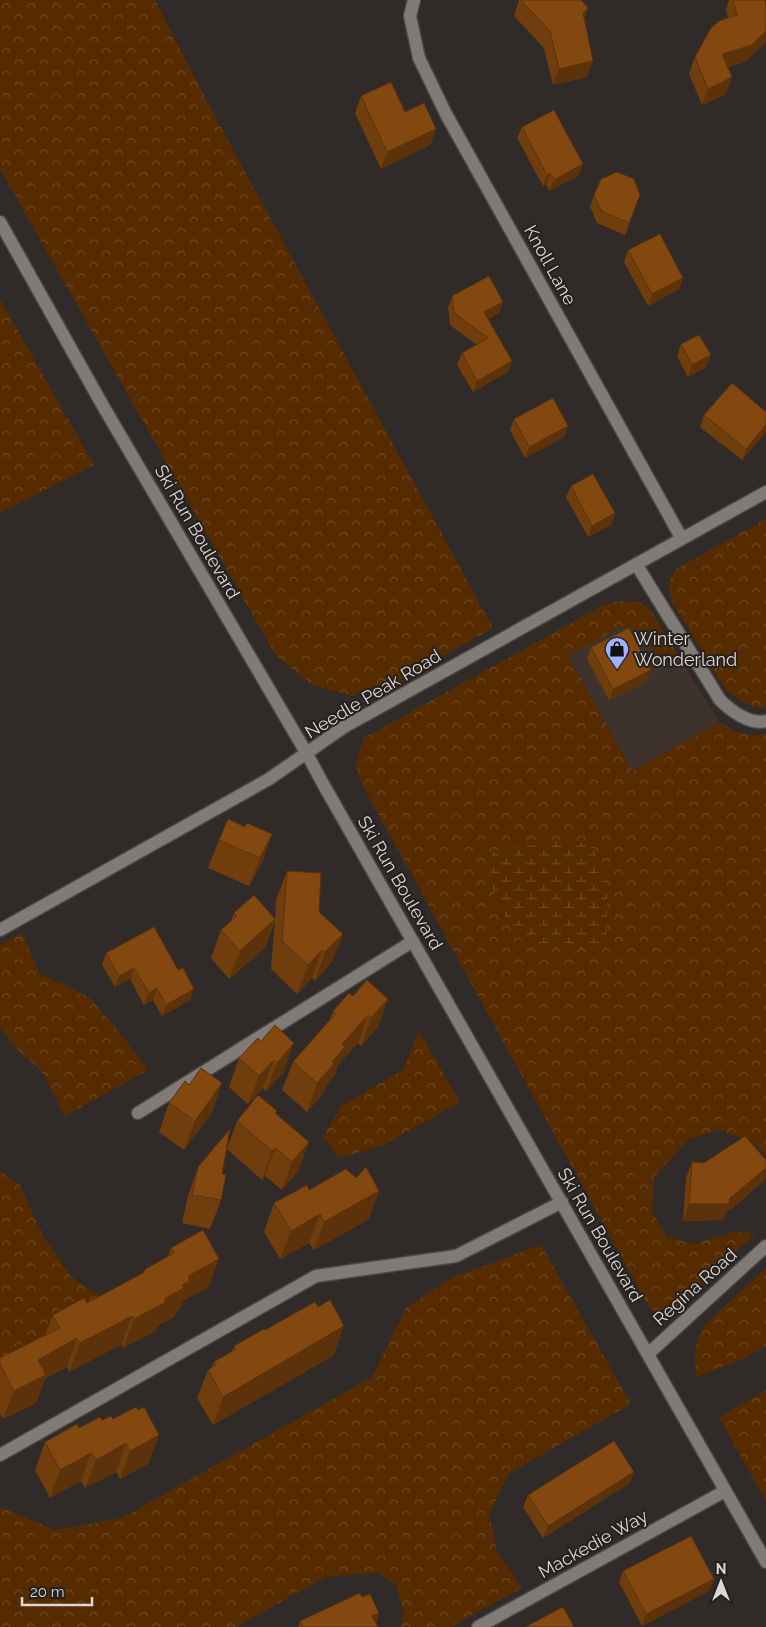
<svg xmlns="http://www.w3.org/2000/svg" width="766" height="1627" font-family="Raleway,sans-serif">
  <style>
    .built { fill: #3d332c }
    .forest { fill: url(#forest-crowns) }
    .wetland { fill: url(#wetland-marsh) }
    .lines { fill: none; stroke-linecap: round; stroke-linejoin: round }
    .minor-casing { stroke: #4b4744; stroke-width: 15 }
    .minor { stroke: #807b77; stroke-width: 12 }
    .wall { fill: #703e0d }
    .shaded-wall { fill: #5b320a }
    .building { fill: #82480f; stroke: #5b320a }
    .labels { text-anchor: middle; stroke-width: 4; stroke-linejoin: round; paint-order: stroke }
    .street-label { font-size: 18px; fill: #dbd8d6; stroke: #26211e }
    .poi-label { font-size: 18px; fill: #dbd8d6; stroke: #26211e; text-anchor: start }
  </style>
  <defs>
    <pattern id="forest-crowns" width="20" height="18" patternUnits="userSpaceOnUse" patternTransform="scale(1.25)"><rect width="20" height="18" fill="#562b00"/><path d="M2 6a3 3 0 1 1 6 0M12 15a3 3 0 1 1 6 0" fill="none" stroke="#6e4924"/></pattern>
    <pattern id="wetland-marsh" width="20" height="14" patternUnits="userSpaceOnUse" patternTransform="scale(1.25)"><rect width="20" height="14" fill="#562b00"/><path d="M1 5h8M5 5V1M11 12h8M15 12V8" fill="none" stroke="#6e4924"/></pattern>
  </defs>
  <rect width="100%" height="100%" fill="#302b28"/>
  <path class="built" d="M618,601H638L651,611L719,722L632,771L555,633L600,607Z"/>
  <path class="forest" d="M0,0H155L212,111L493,628L391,685L351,696L313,685L276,656L0,169Z
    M0,299L94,465L0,513Z
    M766,519V707L762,708L744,703L725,688L672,602L668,585L675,570Z
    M618,601H638L651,611L683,662L659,657L635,629L618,628L568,656L632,771L719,722C736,732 746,738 766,734V1156L755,1143L719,1130L689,1139L654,1177L652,1212L667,1237L694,1244L733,1232L756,1233L673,1311L657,1314L649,1307L359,779L356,762L364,738L600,607Z
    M22,932L39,973L90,998L119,1032L148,1070L65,1116L41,1070L20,1053L0,1028V945Z
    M419,1031L460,1102L382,1146L339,1158L323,1137L341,1106L403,1070Z
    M0,1171L20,1185L42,1234L73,1279L107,1300L0,1360Z
    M541,1245L631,1404L509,1473L489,1514L497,1552L522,1588L450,1627H401L404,1613L396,1584L377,1573L325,1577L236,1627H0V1507L55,1530L122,1518L372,1377L406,1308L453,1277Z
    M766,1268V1346L743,1359L696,1377L695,1349L702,1328Z
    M766,1390V1501L719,1418Z"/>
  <path class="wetland" d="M570,838L594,849L607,895L606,948H555L515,938L492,886V852Z"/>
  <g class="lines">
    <g class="minor-casing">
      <path id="minor" d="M414,0L410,16L419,58L446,114L682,539
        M0,222L103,406L307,754L322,782L766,1562
        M636,564L720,700C731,711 750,725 766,721
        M0,930L269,779L344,727L766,492
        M138,1113L413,941
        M648,1354L766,1246
        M0,1455L316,1276L456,1256L562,1202
        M478,1627L725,1491"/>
    </g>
    <use href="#minor" class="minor"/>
  </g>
  <path class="wall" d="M519,0H581L588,8L584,19L587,77L553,85L544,48L514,16Z
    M729,0H733L765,43L745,62L728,67L732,77L726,94L702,105L689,74L695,57L728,18L726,10Z
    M361,96L405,112L436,129L430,145L381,169L355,113Z
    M522,127L583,164L578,176L549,191L546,184L543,186L517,138Z
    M594,195H640L625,235L597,223L590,207Z
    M628,250L683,278L679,289L648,306L624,262Z
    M452,296L499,313L488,319L508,372L473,392L457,365L462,353L477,345L450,325L448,308Z
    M681,344L711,355L706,367L688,377L677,356Z
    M766,412V432L742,460L700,427L704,415Z
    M514,419L568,426L564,437L525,458L510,430Z
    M571,486L615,513L611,525L588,537L566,497Z
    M591,647L647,681L609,700L587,659Z
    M245,827L272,834L262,862L249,886L208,868L219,840Z
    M287,871L319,912L332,962L315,981L312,978L297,994L271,969L275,921L265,948L229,979L211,958L221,930L231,921L234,913L275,919L276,900Z
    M154,927L190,1000L162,1016L153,1000L144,1005L130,979L115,987L102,965L106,953Z
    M353,996L388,999L378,1027L361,1046L358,1043L338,1065L335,1075L327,1084L324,1092L307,1112L282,1090L293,1062L329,1021L333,1011Z
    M258,1038L284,1072L266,1091L263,1088L248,1104L229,1087L239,1058Z
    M222,1083L212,1112L184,1150L159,1132L169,1103L189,1085Z
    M276,1114L299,1170L282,1190L265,1176L262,1180L227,1149L237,1121Z
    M692,1162L704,1163L764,1181L725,1214L722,1220L683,1221L686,1178Z
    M198,1167L221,1200L210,1229L182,1223L188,1196Z
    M309,1190L369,1219L314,1250L309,1243L280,1259L264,1232L274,1203Z
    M171,1248L219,1259L208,1287L183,1301L180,1309L176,1312L174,1317L157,1326L155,1331L123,1348L122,1344L69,1372L67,1367L45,1379L36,1403L3,1419L0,1413V1358L45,1335L53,1315L87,1303L143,1273L144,1270L168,1257Z
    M265,1330L334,1355L213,1425L197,1398L208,1370L211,1368L214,1362L232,1352L234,1346Z
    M113,1419L149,1463L120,1479L116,1472L85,1488L81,1481L50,1498L35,1470L45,1442L102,1420Z
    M630,1483L543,1538L523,1507L528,1495Z
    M623,1571L714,1579L709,1591L642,1626L619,1582Z
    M362,1597L379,1613L376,1623L378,1627H298L300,1621Z"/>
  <path class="shaded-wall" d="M588,8L582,24L583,13Z
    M766,31V40L765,43L745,62L716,70L722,54Z
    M593,61L587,77L553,85L559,69Z
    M732,77L726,94L702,105L708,89Z
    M436,129L430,145L381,169L387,152Z
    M583,164L578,176L549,191L554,180Z
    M550,173L546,184L543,186L547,175Z
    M683,278L679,289L648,306L652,294Z
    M503,302L499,313L480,324L484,312Z
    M711,355L706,367L688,377L692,365Z
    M512,361L508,372L473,392L477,381Z
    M766,425V432L742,460L746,449Z
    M568,426L564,437L525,458L529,447Z
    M615,513L611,525L588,537L592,526Z
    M651,670L647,681L609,700L613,689Z
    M272,834L262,862L249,886L260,858Z
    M275,919L265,948L229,979L240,951Z
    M343,934L332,962L315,981L325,952Z
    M322,950L312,978L297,994L308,965Z
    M134,968L130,979L115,987L119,976Z
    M157,988L153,1000L144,1005L149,993Z
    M194,989L190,1000L162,1016L166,1005Z
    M388,999L378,1027L361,1046L371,1018Z
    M368,1015L358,1043L338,1065L335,1075L327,1084L324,1092L307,1112L317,1083L332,1062L342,1044Z
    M294,1043L284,1072L266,1091L277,1063Z
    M274,1060L263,1088L248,1104L259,1076Z
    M222,1083L212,1112L184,1150L195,1121Z
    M309,1142L299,1170L282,1190L292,1162Z
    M275,1148L265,1176L262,1180L272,1151Z
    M766,1168V1175L764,1181L725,1214L722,1220L683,1221L689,1204L730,1198Z
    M379,1191L369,1219L314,1250L324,1222Z
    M320,1214L309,1243L280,1259L291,1231Z
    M219,1259L208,1287L183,1301L180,1309L176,1312L174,1317L157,1326L155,1331L123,1348L134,1319L164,1299L182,1285L188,1276Z
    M132,1316L122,1344L69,1372L80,1343Z
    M344,1326L334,1355L213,1425L223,1397Z
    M77,1338L67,1367L45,1379L36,1403L3,1419L14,1391L38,1360Z
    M159,1435L149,1463L120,1479L130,1451Z
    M126,1443L116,1472L85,1488L96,1460Z
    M91,1453L81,1481L50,1498L60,1470Z
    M634,1472L630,1483L543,1538L548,1526Z
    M714,1579L709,1591L642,1626L646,1614Z
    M379,1613L375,1624L372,1616Z"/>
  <path class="building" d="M521,0H581L588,8L583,13L593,61L559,69L550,31Z
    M733,0H765L766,6V31L752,45L722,54L732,77L708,89L695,57L711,28L719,21L737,15Z
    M391,82L405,112L424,103L436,129L387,152L361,96Z
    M554,110L583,164L554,180L550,173L547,175L522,127Z
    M617,172L634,179L640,195L629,223L601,211L594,195L601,179Z
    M660,234L683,278L652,294L628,250Z
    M489,276L503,302L484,312L512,361L477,381L462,353L488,338L454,313L452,296Z
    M699,335L711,355L692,365L681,344Z
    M732,383L766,412V425L746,449L704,415Z
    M553,398L568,426L529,447L514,419Z
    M593,474L615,513L592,526L571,486Z
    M629,628L651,670L613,689L591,647Z
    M228,819L245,827L247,823L272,834L260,858L219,840Z
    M287,871L321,873L319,912L343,934L325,952L322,950L308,965L282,941Z
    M254,895L275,919L240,951L221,930L237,916L234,913Z
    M154,927L178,970L183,968L194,989L166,1005L157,988L149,993L134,968L119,976L106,953Z
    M367,980L388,999L371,1018L368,1015L342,1044L345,1047L332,1062L334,1064L317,1083L293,1062L335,1014L333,1011L349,993L353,996Z
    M275,1025L294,1043L277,1063L274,1060L259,1076L239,1058L258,1038L261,1041Z
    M201,1068L222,1083L195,1121L169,1103L185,1081L189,1085Z
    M258,1095L277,1111L275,1113L309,1142L292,1162L275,1148L272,1151L237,1121Z
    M230,1129L222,1174L226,1175L221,1200L192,1195L198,1167Z
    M745,1136L766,1160V1168L730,1198L729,1204H689L692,1162L704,1163Z
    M366,1167L379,1191L324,1222L320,1214L291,1231L274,1203L307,1185L309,1190L346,1169L356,1178Z
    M203,1230L219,1259L188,1276L190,1281L182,1285L184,1288L164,1299L166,1302L134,1319L132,1316L80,1343L77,1338L38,1360L46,1375L14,1391L0,1364V1358L60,1328L53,1315L84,1298L87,1303L145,1272L144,1270L174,1253L171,1248Z
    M330,1300L344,1326L223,1397L208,1370L216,1365L214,1362L236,1349L234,1346L264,1329L265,1330L315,1302L318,1307Z
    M136,1407L138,1410L144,1407L159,1435L130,1451L126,1443L96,1460L91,1453L60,1470L45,1442L77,1424L79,1428L100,1417L102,1420L111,1416L113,1419Z
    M614,1441L634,1472L548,1526L528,1495Z
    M691,1536L714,1579L646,1614L623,1571Z
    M360,1593L362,1597L370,1594L379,1613L372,1616L378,1627H303L300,1621Z
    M563,1607L574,1627H525Z"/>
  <defs>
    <g id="shop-pin" transform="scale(1.25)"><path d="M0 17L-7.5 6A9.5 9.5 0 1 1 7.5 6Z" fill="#9fb3fd" stroke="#26211e"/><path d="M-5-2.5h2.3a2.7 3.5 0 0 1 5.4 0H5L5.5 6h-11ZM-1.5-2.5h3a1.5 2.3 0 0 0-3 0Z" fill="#111"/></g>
  </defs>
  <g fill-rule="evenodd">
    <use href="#shop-pin" x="617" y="649"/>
  </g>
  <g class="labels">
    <g class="street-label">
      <text transform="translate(550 265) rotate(61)" y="6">Knoll Lane</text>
      <text transform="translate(197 532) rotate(60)" y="6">Ski Run Boulevard</text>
      <text transform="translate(373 694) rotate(-31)" y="6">Needle Peak Road</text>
      <text transform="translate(400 883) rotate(60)" y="6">Ski Run Boulevard</text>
      <text transform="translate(600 1235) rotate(60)" y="6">Ski Run Boulevard</text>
      <text transform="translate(695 1287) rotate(-42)" y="6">Regina Road</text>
      <text transform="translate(593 1544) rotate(-29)" y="6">Mackedie Way</text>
    </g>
    <g class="poi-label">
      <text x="634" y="645">Winter<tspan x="634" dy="21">Wonderland</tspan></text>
    </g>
  </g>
  <g transform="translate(721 1582)" stroke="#26211e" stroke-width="4" paint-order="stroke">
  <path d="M0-4L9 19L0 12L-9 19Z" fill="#dbd8d6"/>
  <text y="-8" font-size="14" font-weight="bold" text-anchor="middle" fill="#dbd8d6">N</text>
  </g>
  <path d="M22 1597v8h70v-8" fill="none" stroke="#dbd8d6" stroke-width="2.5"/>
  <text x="30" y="1597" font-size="15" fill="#dbd8d6" stroke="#26211e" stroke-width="4" paint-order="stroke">20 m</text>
</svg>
